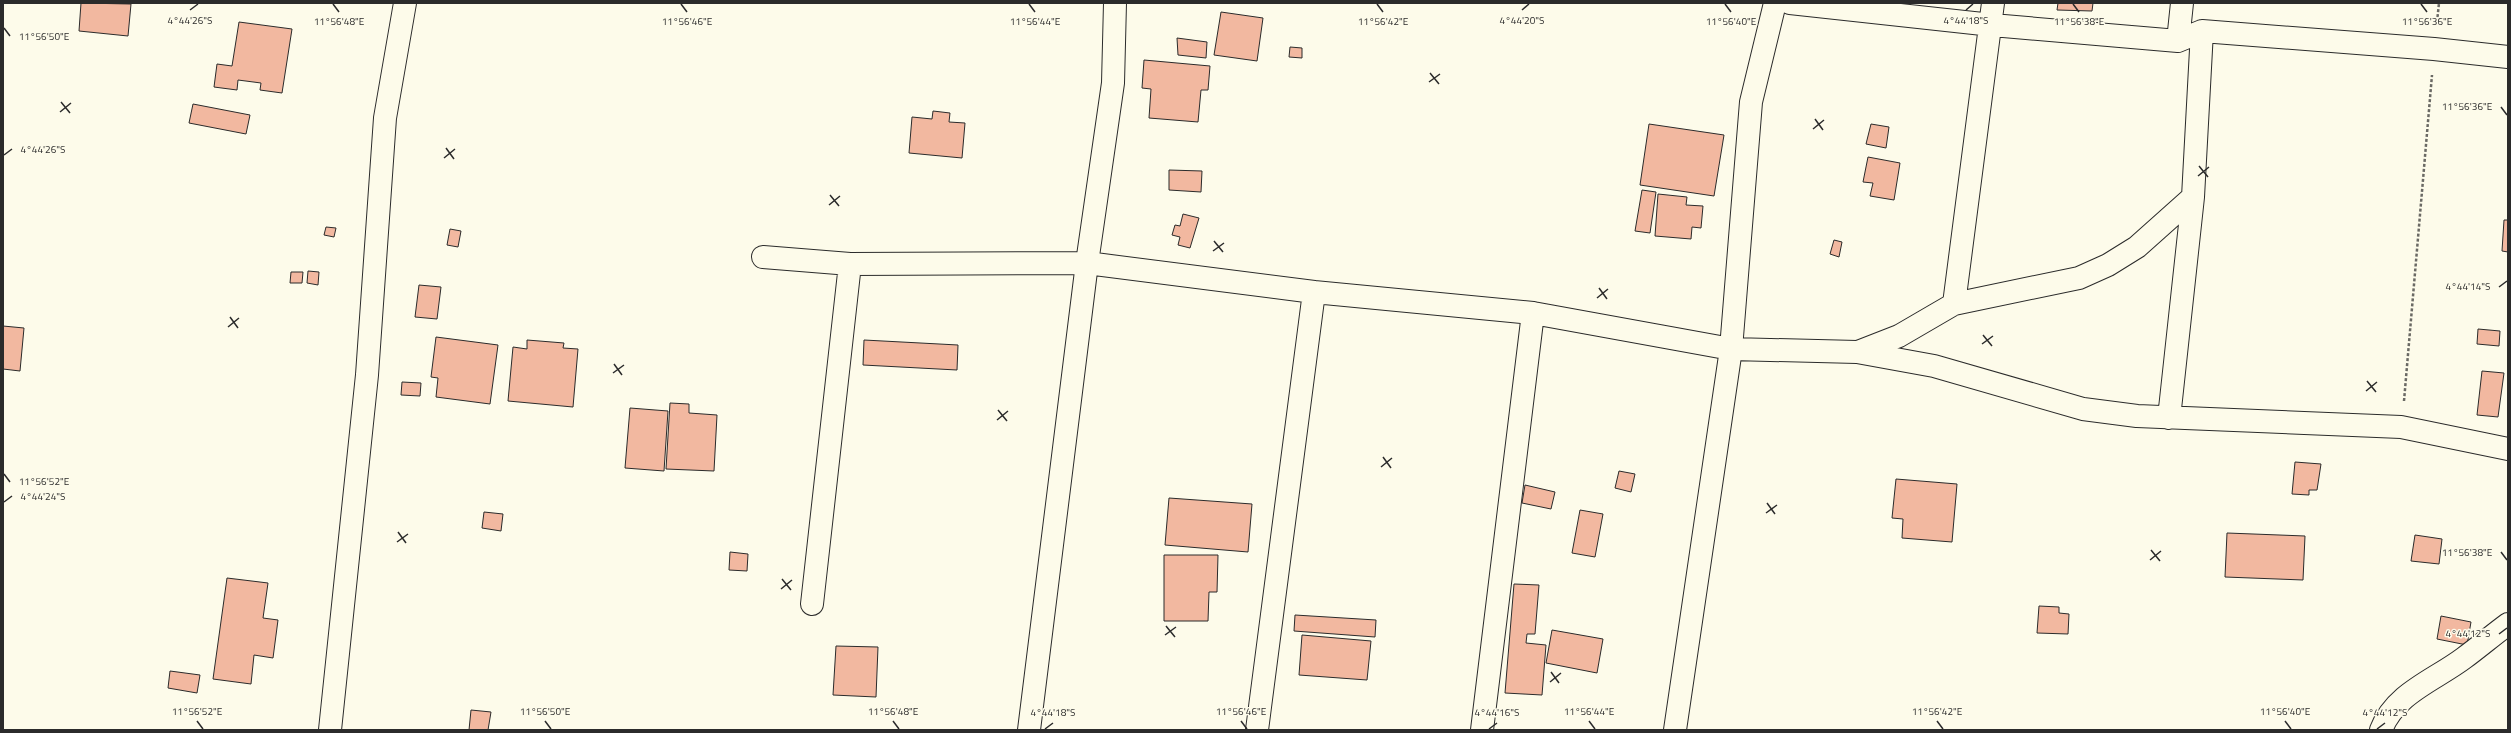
<svg xmlns="http://www.w3.org/2000/svg" width="2511" height="733" font-family="'Titillium Web',sans-serif">
  <style>
    .building { fill: #f2b8a0; stroke: #2b2b2b }
    .lines { fill: none; stroke-linecap: round; stroke-linejoin: round }
    .minor-casing { stroke: #2b2b2b; stroke-width: 24 }
    .path { stroke: #6a6964; stroke-width: 2.5; stroke-dasharray: 3 2; stroke-linecap: butt }
    .minor { stroke: #fdfbea; stroke-width: 22 }
    .ticks { fill: none; stroke: #2b2b2b; stroke-width: 1.5 }
    .ticks-label { font-size: 10px; text-anchor: middle; fill: #2b2b2b; stroke: #fdfbea; stroke-width: 3; stroke-linejoin: round; paint-order: stroke }
  </style>
  <rect width="100%" height="100%" fill="#fdfbea"/>
  <path class="building" d="M81,3L131,4L128,36L79,31Z
    M2058,3H2093L2092,11L2057,10Z
    M1221,12L1263,18L1257,61L1214,55Z
    M239,22L292,29L282,93L260,90L261,83L238,80L237,90L214,87L217,64L232,66Z
    M1177,38L1207,42L1206,58L1178,55Z
    M1290,47L1302,48V58L1289,57Z
    M1144,60L1210,66L1208,90H1201L1198,122L1149,118L1151,89L1142,88Z
    M193,104L250,115L246,134L189,123Z
    M933,111L950,113L949,122L965,123L962,158L909,153L912,117L932,119Z
    M1649,124L1724,135L1714,196L1640,185Z
    M1871,124L1889,127L1886,148L1866,144Z
    M1868,157L1900,163L1894,200L1870,196L1873,183L1863,182Z
    M1169,170L1202,171L1201,192L1169,190Z
    M1642,190L1656,192L1650,233L1635,231Z
    M1658,194L1687,197L1686,205L1703,206L1701,228L1692,227L1691,239L1655,236Z
    M1183,214L1199,218L1190,248L1178,245L1180,237L1172,235L1175,225L1180,226Z
    M2504,220H2508V252L2502,251Z
    M326,227L336,228L334,237L324,235Z
    M450,229L461,231L458,247L447,245Z
    M1834,240L1842,242L1839,257L1830,254Z
    M308,271L319,272L318,285L307,283Z
    M291,272H303L302,283H290Z
    M419,285L441,287L437,319L415,317Z
    M3,326L24,328L20,371L3,369Z
    M2478,329L2500,331L2499,346L2477,344Z
    M436,337L498,345L490,404L436,397L438,378L431,377Z
    M527,340L564,343L563,348L578,349L573,407L508,401L513,347L527,349Z
    M864,340L958,345L957,370L863,365Z
    M2482,371L2504,373L2498,417L2477,415Z
    M402,382L421,383L420,396L401,395Z
    M670,403L689,404V413L717,415L714,471L666,469Z
    M630,408L668,411L664,471L625,468Z
    M2295,462L2321,464L2317,490H2309V495L2292,494Z
    M1619,471L1635,474L1631,492L1615,488Z
    M1896,479L1957,484L1952,542L1902,538L1903,519L1892,518Z
    M1525,485L1555,492L1551,509L1522,503Z
    M1169,498L1252,504L1248,552L1165,545Z
    M1580,510L1603,514L1595,557L1572,553Z
    M484,512L503,514L501,531L482,528Z
    M2227,533L2305,536L2303,580L2225,577Z
    M2415,535L2442,539L2439,564L2411,561Z
    M730,552L748,554L747,571L729,570Z
    M1164,555H1218L1217,592H1209L1208,621H1164Z
    M227,578L268,583L263,618L278,620L273,658L254,655L251,684L213,679Z
    M1514,584L1539,585L1535,634H1527L1526,643L1546,645L1542,695L1505,693Z
    M2039,606L2059,607V613L2069,614L2068,634L2037,633Z
    M1295,615L1376,620L1375,637L1294,631Z
    M2441,616L2471,622L2467,645L2437,639Z
    M1552,630L1603,639L1597,673L1546,663Z
    M1302,635L1371,641L1367,680L1299,675Z
    M836,646L878,647L876,697L833,695Z
    M170,671L200,675L197,693L168,688Z
    M471,710L491,712L488,730H469Z"/>
  <g class="lines">
    <g class="minor-casing">
      <path id="minor" d="M1790,3L1992,25L2178,41L2202,31L2434,49L2508,57
        M2178,41L2182,3
        M763,257L850,264L1087,263L1314,292L1533,313L1731,349L1857,352L1934,366L2083,409L2137,416L2401,427L2508,449
        M1954,304L1993,3
        M1858,352L1899,336L1954,304L2079,278L2108,265L2137,247L2193,197
        M2169,418L2193,197L2202,31
        M812,604L850,264
        M330,730L367,375L385,118L405,3
        M1029,730L1087,263L1113,83L1115,3
        M1257,730L1314,292
        M1482,730L1533,313
        M1675,730L1731,349L1751,102L1775,3
        M2381,730C2395,693 2435,680 2464,658C2479,647 2493,635 2508,624"/>
    </g>
    <path class="path" d="M2437,22L2439,3
      M2404,401L2432,75"/>
    <use href="#minor" class="minor"/>
  </g>
  <path class="ticks" d="M333,4L339,12M681,4L687,12M1029,4L1035,12M1377,4L1383,12M1725,4L1731,12M2073,4L2079,12M2421,4L2427,12M190,10L198,4M1522,10L1529,4M1966,10L1973,4M4,28L10,36M1430,73L1439,84M1429,82L1440,74M61,102L70,113M2501,107L2507,115M60,112L71,103M1815,119L1823,130M1813,129L1824,120M446,148L454,159M4,155L12,149M444,158L455,149M2199,166L2208,177M2198,176L2209,167M830,195L839,206M829,205L840,196M1214,241L1223,252M1213,251L1224,243M2499,287L2507,281M1599,288L1607,299M1597,298L1608,289M230,317L238,328M228,327L239,318M1983,335L1992,346M1982,344L1993,336M614,364L622,375M613,373L624,365M2367,381L2376,392M2366,391L2377,382M998,410L1007,421M997,420L1008,411M1383,457L1391,468M1381,467L1392,458M4,474L10,482M4,502L12,496M1767,503L1775,514M1766,513L1777,505M398,532L406,543M397,542L408,534M2151,550L2160,561M2501,552L2507,560M2150,560L2161,551M782,579L791,590M781,589L792,580M1166,626L1175,637M2499,634L2507,628M1165,635L1176,627M1551,672L1559,683M1550,682L1561,673M197,721L203,729M545,721L551,729M893,721L899,729M1241,721L1247,729M1589,721L1595,729M1937,721L1943,729M2285,721L2291,729M1045,729L1053,723M1489,729L1497,723M2377,729L2385,723"/>
  <g class="ticks-label">
    <text x="190" y="24">4°44'26"S</text>
    <text x="1522" y="24">4°44'20"S</text>
    <text x="1966" y="24">4°44'18"S</text>
    <text x="339" y="25">11°56'48"E</text>
    <text x="687" y="25">11°56'46"E</text>
    <text x="1035" y="25">11°56'44"E</text>
    <text x="1383" y="25">11°56'42"E</text>
    <text x="1731" y="25">11°56'40"E</text>
    <text x="2079" y="25">11°56'38"E</text>
    <text x="2427" y="25">11°56'36"E</text>
    <text x="44" y="40">11°56'50"E</text>
    <text x="2467" y="110">11°56'36"E</text>
    <text x="43" y="153">4°44'26"S</text>
    <text x="2468" y="290">4°44'14"S</text>
    <text x="44" y="485">11°56'52"E</text>
    <text x="43" y="500">4°44'24"S</text>
    <text x="2467" y="556">11°56'38"E</text>
    <text x="2468" y="637">4°44'12"S</text>
    <text x="197" y="715">11°56'52"E</text>
    <text x="545" y="715">11°56'50"E</text>
    <text x="893" y="715">11°56'48"E</text>
    <text x="1241" y="715">11°56'46"E</text>
    <text x="1589" y="715">11°56'44"E</text>
    <text x="1937" y="715">11°56'42"E</text>
    <text x="2285" y="715">11°56'40"E</text>
    <text x="1053" y="716">4°44'18"S</text>
    <text x="1497" y="716">4°44'16"S</text>
    <text x="2385" y="716">4°44'12"S</text>
  </g>
  <rect width="2511" height="733" fill="none" stroke="#2b2b2b" stroke-width="8"/>
</svg>
